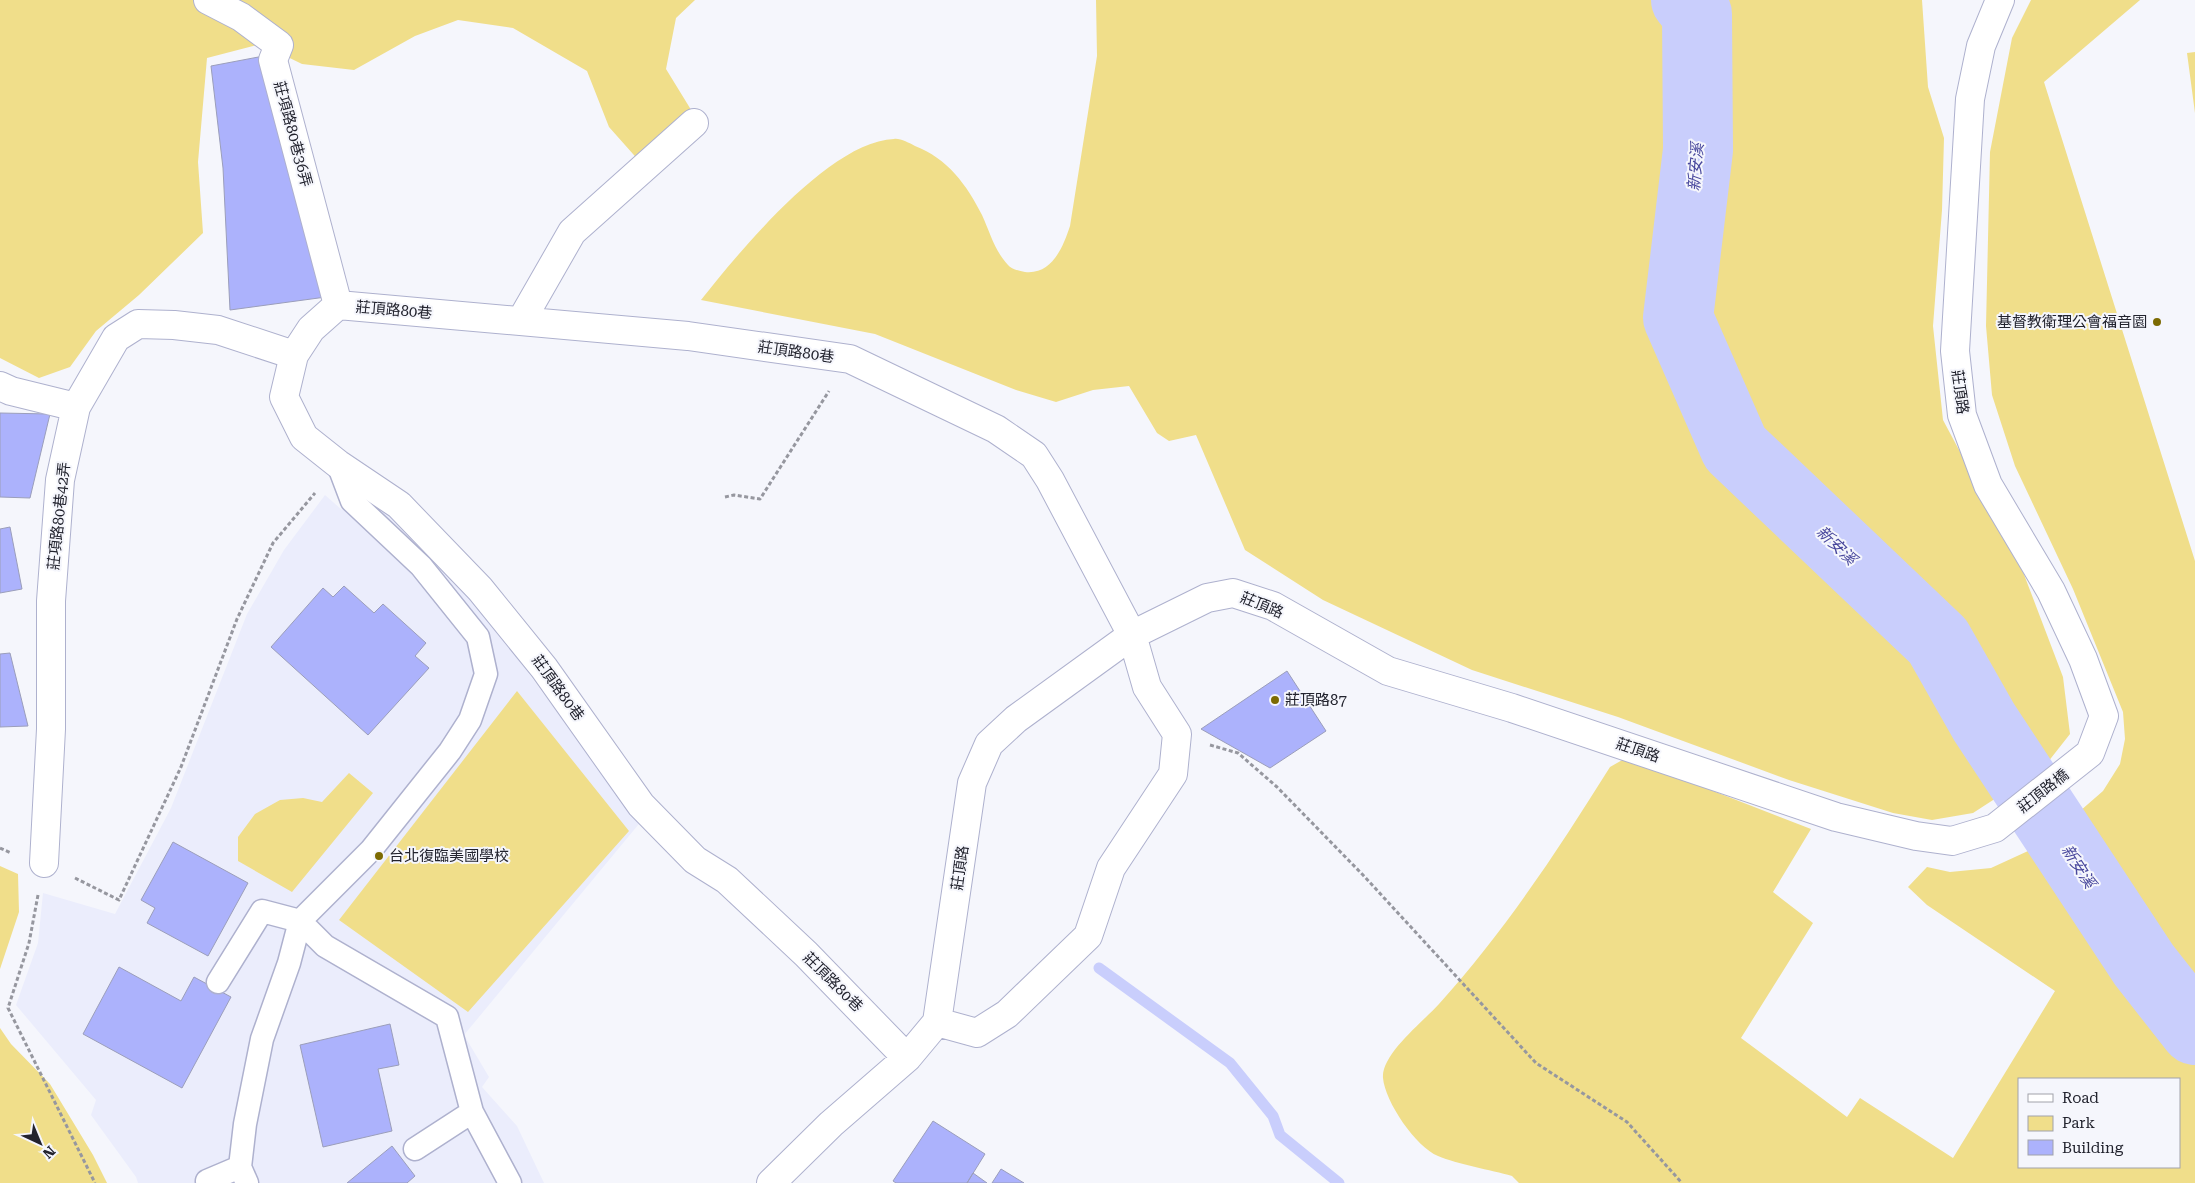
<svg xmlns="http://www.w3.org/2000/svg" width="2195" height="1183" font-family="'Roboto Serif','Noto Sans TC',serif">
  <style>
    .built { fill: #ebedfc }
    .green { fill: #f0de8a; fill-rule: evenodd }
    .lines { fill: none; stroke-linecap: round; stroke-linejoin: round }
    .stream { stroke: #c9cefc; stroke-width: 11 }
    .river { stroke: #c9cefc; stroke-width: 70 }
    .building { fill: #acb2fc; stroke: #9b9eba }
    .service-casing { stroke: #aeb1ce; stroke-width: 25 }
    .minor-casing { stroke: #aeb1ce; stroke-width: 30 }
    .path { stroke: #96979f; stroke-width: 3; stroke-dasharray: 4 2.5; stroke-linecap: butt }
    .service { stroke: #fff; stroke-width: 22 }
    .minor { stroke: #fff; stroke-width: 28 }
    .poi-dot { fill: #7c6a02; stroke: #f5f6fc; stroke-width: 2 }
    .labels { text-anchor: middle; stroke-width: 4; stroke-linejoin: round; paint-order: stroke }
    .street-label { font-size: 15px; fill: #22232e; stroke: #f5f6fc }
    .poi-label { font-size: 15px; fill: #22232e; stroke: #f5f6fc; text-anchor: start }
    .water-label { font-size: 16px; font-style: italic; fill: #49489d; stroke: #f5f6fc }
  </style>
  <rect width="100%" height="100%" fill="#f5f6fc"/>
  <path class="built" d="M362,491L429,550L488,618L606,779L643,819L464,1035L489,1077L482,1087L517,1126L544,1183H138L136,1177L91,1115L96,1100L16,1005L38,943L43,893L115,914L171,808L247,614L284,550L325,495L342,510Z"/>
  <path class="green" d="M0,0H695L676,18L666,69L693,113L641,163L609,127L587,71L513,28L458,20L415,36L354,70L302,64L261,44L207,58L198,162L203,233L139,295L96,331L70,367L39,378L0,358Z
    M1096,0H1922L1928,87L1944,138L1942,210L1933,326L1943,420L2020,564L2063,677L2070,734L2044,767L1973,813L1932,820L1893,813L1789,780L1618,717L1472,670L1323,600L1245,550L1196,435L1169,441L1157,433L1129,386L1093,390L1056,402L1016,390L875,334L701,300C739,252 830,141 894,139C900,138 909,143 915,146C947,158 967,185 982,215C990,232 994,250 1008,265C1011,269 1019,271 1025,272C1052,275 1063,247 1070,226L1097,56Z
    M2031,0H2140L2044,82L2195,561V1183H1519L1512,1176C1491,1170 1457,1164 1438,1156C1416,1147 1385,1102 1383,1078C1381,1054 1424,1021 1439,1004C1505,931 1558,850 1610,767L1624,759L1690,782L1811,829L1773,892L1813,923L1741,1038L1847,1117L1860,1098L1953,1158L2055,991L1927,905L1908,887L1927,867L1950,872L1991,868L2041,845L2103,791L2120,764L2125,739L2123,712L2073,589L2015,466L1992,395L1986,326L1990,152L2012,38ZM2019,1079H2179V1167H2019Z
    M2195,52V113L2187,53Z
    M517,691L629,831L468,1012L339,920Z
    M349,773L373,793L292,892L238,861V837L255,814L280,800L303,798L322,802Z
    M0,866L18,874L19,912L0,969Z
    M0,1028L11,1044L50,1084L93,1155L107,1183H0Z"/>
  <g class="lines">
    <path class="stream" d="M1099,968L1230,1063L1273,1116L1280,1135L1339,1183"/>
    <path class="river" d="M1686,0L1697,14L1698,150L1678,318L1735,448L1938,641L1984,722L2144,965L2195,1030"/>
  </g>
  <path class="building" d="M269,55L326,297L230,310L223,168L211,66Z
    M0,413L50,414L30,498L0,497Z
    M10,527L22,589L0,593V529Z
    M344,586L374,613L383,604L426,643L415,656L429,668L368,735L271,647L323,588L333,597Z
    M10,653L28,726L0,727V654Z
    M1287,671L1326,731L1270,768L1201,729Z
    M173,842L248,883L208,956L147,923L155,908L141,900Z
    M119,967L181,1001L194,977L231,997L182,1088L83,1034Z
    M390,1024L399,1065L378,1069L392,1131L323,1147L300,1045Z
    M933,1121L985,1154L967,1183H896L893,1181Z
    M392,1146L415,1176L407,1183H347Z
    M1001,1169L1024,1183H992Z
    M973,1173L987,1183H967Z"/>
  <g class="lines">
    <g class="service-casing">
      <path id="service" d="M338,464L352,501L421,566L478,637L486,674L470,720L450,751L371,850L300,921L325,946L447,1017L472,1112L510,1183
        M218,982L262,911L300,921L289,963L262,1039L245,1124L240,1167L247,1183
        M415,1149L472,1112
        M208,1183L207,1181L240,1167"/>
    </g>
    <g class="minor-casing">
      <path id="minor" d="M208,0L241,17L279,45L273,60L338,305
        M521,321L572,232L694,123
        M0,386L11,391L76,407
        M44,863L51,729V601L60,480L76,407L116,338L138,324L174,325L218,330L294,355
        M907,1058L806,954L727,880L695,860L641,805L544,668L480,589L399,505L338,464L304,437L284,397L294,355L311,329L338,305L688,336L850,359L996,429L1034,455L1050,480L1132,635L1147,687L1177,734L1173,774L1111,868L1088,936L1007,1014L977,1033L937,1022
        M771,1183L831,1124L907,1058L937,1022L972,783L989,744L1016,719L1132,635L1207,598L1233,593L1273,606L1388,671L1512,708L1836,817L1916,836L1952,841L1995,828L2090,753L2104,716L2083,659L2051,591L1988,485L1962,415L1955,351L1970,99L1981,46L2000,0"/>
    </g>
    <path class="path" d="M725,497L734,495L760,499L829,391
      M1210,745L1238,753L1277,787L1363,875L1536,1063L1627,1122L1682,1183
      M0,848L11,853
      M75,878L119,900L181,767L237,619L273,543L315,493
      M38,895L29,943L8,1008L95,1183"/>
    <use href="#service" class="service"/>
    <use href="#minor" class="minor"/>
  </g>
  <g class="poi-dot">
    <circle cx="2157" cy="322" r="5"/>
    <circle cx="1275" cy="700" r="5"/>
    <circle cx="379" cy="856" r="5"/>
  </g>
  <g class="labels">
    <g class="street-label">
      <text transform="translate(293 134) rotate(75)" y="5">莊項路80巷36弄</text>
      <text transform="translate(394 310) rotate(5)" y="5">莊頂路80巷</text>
      <text transform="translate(796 352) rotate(8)" y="5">莊頂路80巷</text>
      <text transform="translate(1960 392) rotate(82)" y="5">莊頂路</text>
      <text transform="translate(59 516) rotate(-84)" y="5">莊項路80巷42弄</text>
      <text transform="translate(1262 605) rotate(22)" y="5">莊頂路</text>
      <text transform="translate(558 688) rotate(54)" y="5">莊頂路80巷</text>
      <text transform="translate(1638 750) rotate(19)" y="5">莊頂路</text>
      <text transform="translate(2043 791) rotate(-38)" y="5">莊頂路橋</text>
      <text transform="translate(960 868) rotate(-82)" y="5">莊頂路</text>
      <text transform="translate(833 982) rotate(45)" y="5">莊頂路80巷</text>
    </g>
    <g class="poi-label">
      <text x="2147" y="327" text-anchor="end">基督教衛理公會福音園</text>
      <text x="1285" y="705">莊頂路87</text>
      <text x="389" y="861">台北復臨美國學校</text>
    </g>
    <g class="water-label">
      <text transform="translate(1695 167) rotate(-85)" y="6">新安溪</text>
      <text transform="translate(1837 545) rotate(44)" y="6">新安溪</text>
      <text transform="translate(2079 866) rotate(57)" y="6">新安溪</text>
    </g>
  </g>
  <rect x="2018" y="1078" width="162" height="90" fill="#f5f6fc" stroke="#a1a2aa"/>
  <rect x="2028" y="1094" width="25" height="8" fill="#ffffff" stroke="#a1a2aa"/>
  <text x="2062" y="1103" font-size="15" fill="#22232e">Road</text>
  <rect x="2028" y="1116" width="25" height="15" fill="#f0de8a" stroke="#a1a2aa"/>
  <text x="2062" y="1128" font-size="15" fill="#22232e">Park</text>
  <rect x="2028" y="1140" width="25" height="15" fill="#acb2fc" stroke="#a1a2aa"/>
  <text x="2062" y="1153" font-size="15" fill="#22232e">Building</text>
  <g transform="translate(40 1143) rotate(136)" stroke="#f5f6fc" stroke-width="4" paint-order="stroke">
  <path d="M0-4L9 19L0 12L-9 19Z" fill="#22232e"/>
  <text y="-8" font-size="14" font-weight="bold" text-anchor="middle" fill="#22232e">N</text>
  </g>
</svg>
